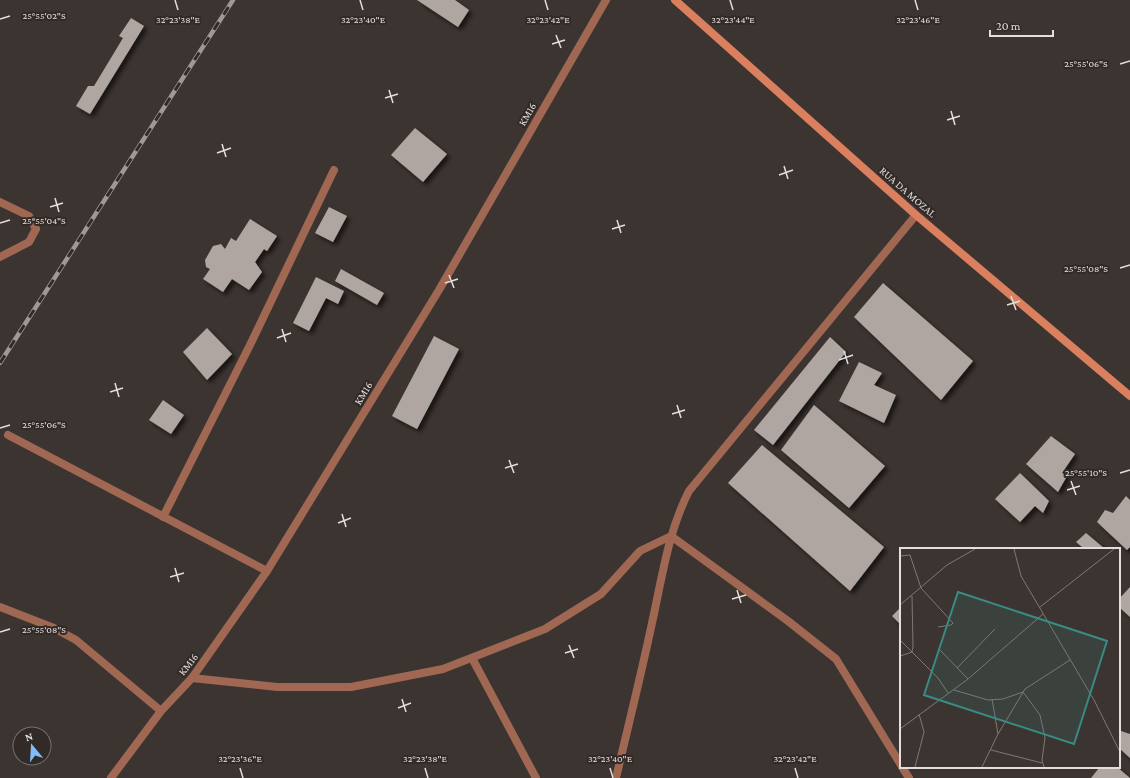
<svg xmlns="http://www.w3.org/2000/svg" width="1130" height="778" font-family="'Crimson Pro',serif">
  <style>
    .building { fill: #afa5a1; filter: url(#shadow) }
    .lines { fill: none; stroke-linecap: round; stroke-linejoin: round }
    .minor { stroke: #a06752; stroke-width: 8 }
    .tertiary { stroke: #a06752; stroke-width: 8 }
    .secondary { stroke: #db805f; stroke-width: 8 }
    .rail-casing { stroke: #9f9897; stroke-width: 4.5 }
    .rail { stroke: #312a27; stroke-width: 3; stroke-dasharray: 9; stroke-linecap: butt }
    .ticks { fill: none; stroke: #e3dddc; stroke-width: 1.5 }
    .labels { text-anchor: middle; stroke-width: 4; stroke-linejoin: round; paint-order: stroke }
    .street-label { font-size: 11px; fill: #e3dddc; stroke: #312a27 }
    .inset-road { fill: none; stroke: #7f7875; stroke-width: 1 }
    .view { fill: #398b84; fill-opacity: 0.15; stroke: #398b84; stroke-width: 2 }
    .inset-edge { fill: none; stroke: #e3dddc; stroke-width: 2 }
    .ticks-label { font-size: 10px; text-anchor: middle; fill: #e3dddc; stroke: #312a27; stroke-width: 4; stroke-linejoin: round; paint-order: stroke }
  </style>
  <defs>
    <filter id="shadow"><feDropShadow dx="3.5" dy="3.5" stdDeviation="2" flood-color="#0009"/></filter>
  </defs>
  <rect width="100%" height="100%" fill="#3c3431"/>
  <path class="building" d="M417,0H455L469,10L458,27Z
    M131,18L144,26L90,114L76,106L88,86H94L123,38L119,36Z
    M415,128L447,154L423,182L391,155Z
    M329,207L347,216L333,242L315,233Z
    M250,219L277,236L267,251L264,249L255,262L262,272L249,290L232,279L223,292L203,279L210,269L206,267L205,260L213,246L221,244L225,249L231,238L236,241Z
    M341,269L384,293L377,305L335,281Z
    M316,277L344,291L338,304L326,298L309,331L293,323Z
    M883,283L973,361L941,400L854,317Z
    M207,328L232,354L207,380L183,352Z
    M434,336L459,349L417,429L392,416Z
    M830,337L846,352L773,445L754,430Z
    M859,362L882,373L874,385L896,395L884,423L839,401Z
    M163,400L184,415L171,434L149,420Z
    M814,405L885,466L849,508L781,450Z
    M1051,436L1075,454L1062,473L1067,476L1058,492L1026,464Z
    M762,445L884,547L850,591L728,483Z
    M1020,473L1049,501L1043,513L1035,506L1020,522L995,499Z
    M1126,496L1130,500V547L1127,550L1097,522L1105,510L1113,513Z
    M1086,533L1105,549H1080L1082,547L1076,542Z
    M1130,587V617L1119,607V599Z
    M901,607V625L892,616Z
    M1121,731L1130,734V758L1119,748V735Z
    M1097,767H1117L1130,778H1091L1099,768Z"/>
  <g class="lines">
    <path class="minor" d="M0,202L29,216L36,229L29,242L0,257
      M8,435L267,571
      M163,517L250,345L334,170
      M472,658L536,778
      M192,678L277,687H351L443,669L545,629L601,594L640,551L671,536L788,621L836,659L901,765
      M902,767L909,778
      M616,778C628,727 641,675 652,623C662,578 668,532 689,491L916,215"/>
    <path class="tertiary" d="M0,607L54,628L76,640L161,711
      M111,778L161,711L192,678L267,571L439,290L606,0"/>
    <path class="secondary" d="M675,0L916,215L1130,396"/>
    <g class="rail-casing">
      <path id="rail" d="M0,363L233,0"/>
    </g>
    <use href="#rail" class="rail"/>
  </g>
  <path class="ticks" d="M175,0L178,10M360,0L363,10M545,0L548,10M730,0L733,10M915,0L918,10M0,19L10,16M556,35L561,48M552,44L565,40M1120,64L1130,61M389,90L393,103M385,98L398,94M951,111L955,125M947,120L960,116M222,144L226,157M217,153L231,148M784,166L788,179M779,175L793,170M55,198L59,212M50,207L63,203M617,220L621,233M0,223L10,220M612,229L625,225M1120,268L1130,265M449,275L454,288M445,283L458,279M1011,296L1016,310M1007,305L1020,301M282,329L286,342M277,338L291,333M844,351L848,364M839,360L853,355M115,383L119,397M110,392L123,388M677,405L681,418M672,414L685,410M0,428L10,425M509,460L514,473M505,468L518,464M1120,473L1130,470M1071,481L1076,495M1067,490L1080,486M342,514L346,527M338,523L351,518M175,568L179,582M170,577L184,573M737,590L741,603M732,599L746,595M0,632L10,629M569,645L574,658M565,653L578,649M402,699L406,712M398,708L411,703M240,768L243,778M425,768L428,778M610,768L613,778M795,768L798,778"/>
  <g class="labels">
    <g class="street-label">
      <text transform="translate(527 114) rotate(-60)" y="4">KM16</text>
      <text transform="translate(908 192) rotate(41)" y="4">RUA DA MOZAL</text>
      <text transform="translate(363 393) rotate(-59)" y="4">KM16</text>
      <text transform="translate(188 664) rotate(-52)" y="4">KM16</text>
    </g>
  </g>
  <g transform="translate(900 548)">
    <rect width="220" height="220" fill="#3c3431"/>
    <path class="inset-road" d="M114,1L121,28L194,152L220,204M0,8L10,7L21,40L53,75L51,77L38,79M0,57L47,17L75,1M140,59L214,1M0,92L38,130L48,145M40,102L68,131M0,108L12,104L13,98L12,48M57,120L95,81M54,142L88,152L103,151L123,144L140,167L145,190L142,212L144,219M92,151L98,186M0,181L68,131L143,66M91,202L142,215M15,219L24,184L19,166M82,219L98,186L125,141L170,112"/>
    <path class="view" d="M58,44L207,93L174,196L24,147Z"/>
    <rect width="220" height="220" class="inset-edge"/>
  </g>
  <g class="ticks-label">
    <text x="44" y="19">25°55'02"S</text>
    <text x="178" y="23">32°23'38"E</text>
    <text x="363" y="23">32°23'40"E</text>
    <text x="548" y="23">32°23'42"E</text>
    <text x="733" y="23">32°23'44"E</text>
    <text x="918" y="23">32°23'46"E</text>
    <text x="1086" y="67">25°55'06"S</text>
    <text x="44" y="224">25°55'04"S</text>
    <text x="1086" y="272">25°55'08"S</text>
    <text x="44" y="428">25°55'06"S</text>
    <text x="1086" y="476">25°55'10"S</text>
    <text x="44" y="633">25°55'08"S</text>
    <text x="240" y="762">32°23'36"E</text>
    <text x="425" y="762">32°23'38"E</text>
    <text x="610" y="762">32°23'40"E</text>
    <text x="795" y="762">32°23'42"E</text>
  </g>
  <g transform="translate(32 746) rotate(342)"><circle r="19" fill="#312a27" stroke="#78726f"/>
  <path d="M0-3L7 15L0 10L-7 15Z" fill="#82bcfa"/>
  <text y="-6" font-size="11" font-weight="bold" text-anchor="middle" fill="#e3dddc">N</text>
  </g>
  <path d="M990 30v6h63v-6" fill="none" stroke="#e3dddc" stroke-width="2"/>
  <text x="996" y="30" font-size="12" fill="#e3dddc" stroke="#312a27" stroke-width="3" paint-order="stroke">20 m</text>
</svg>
